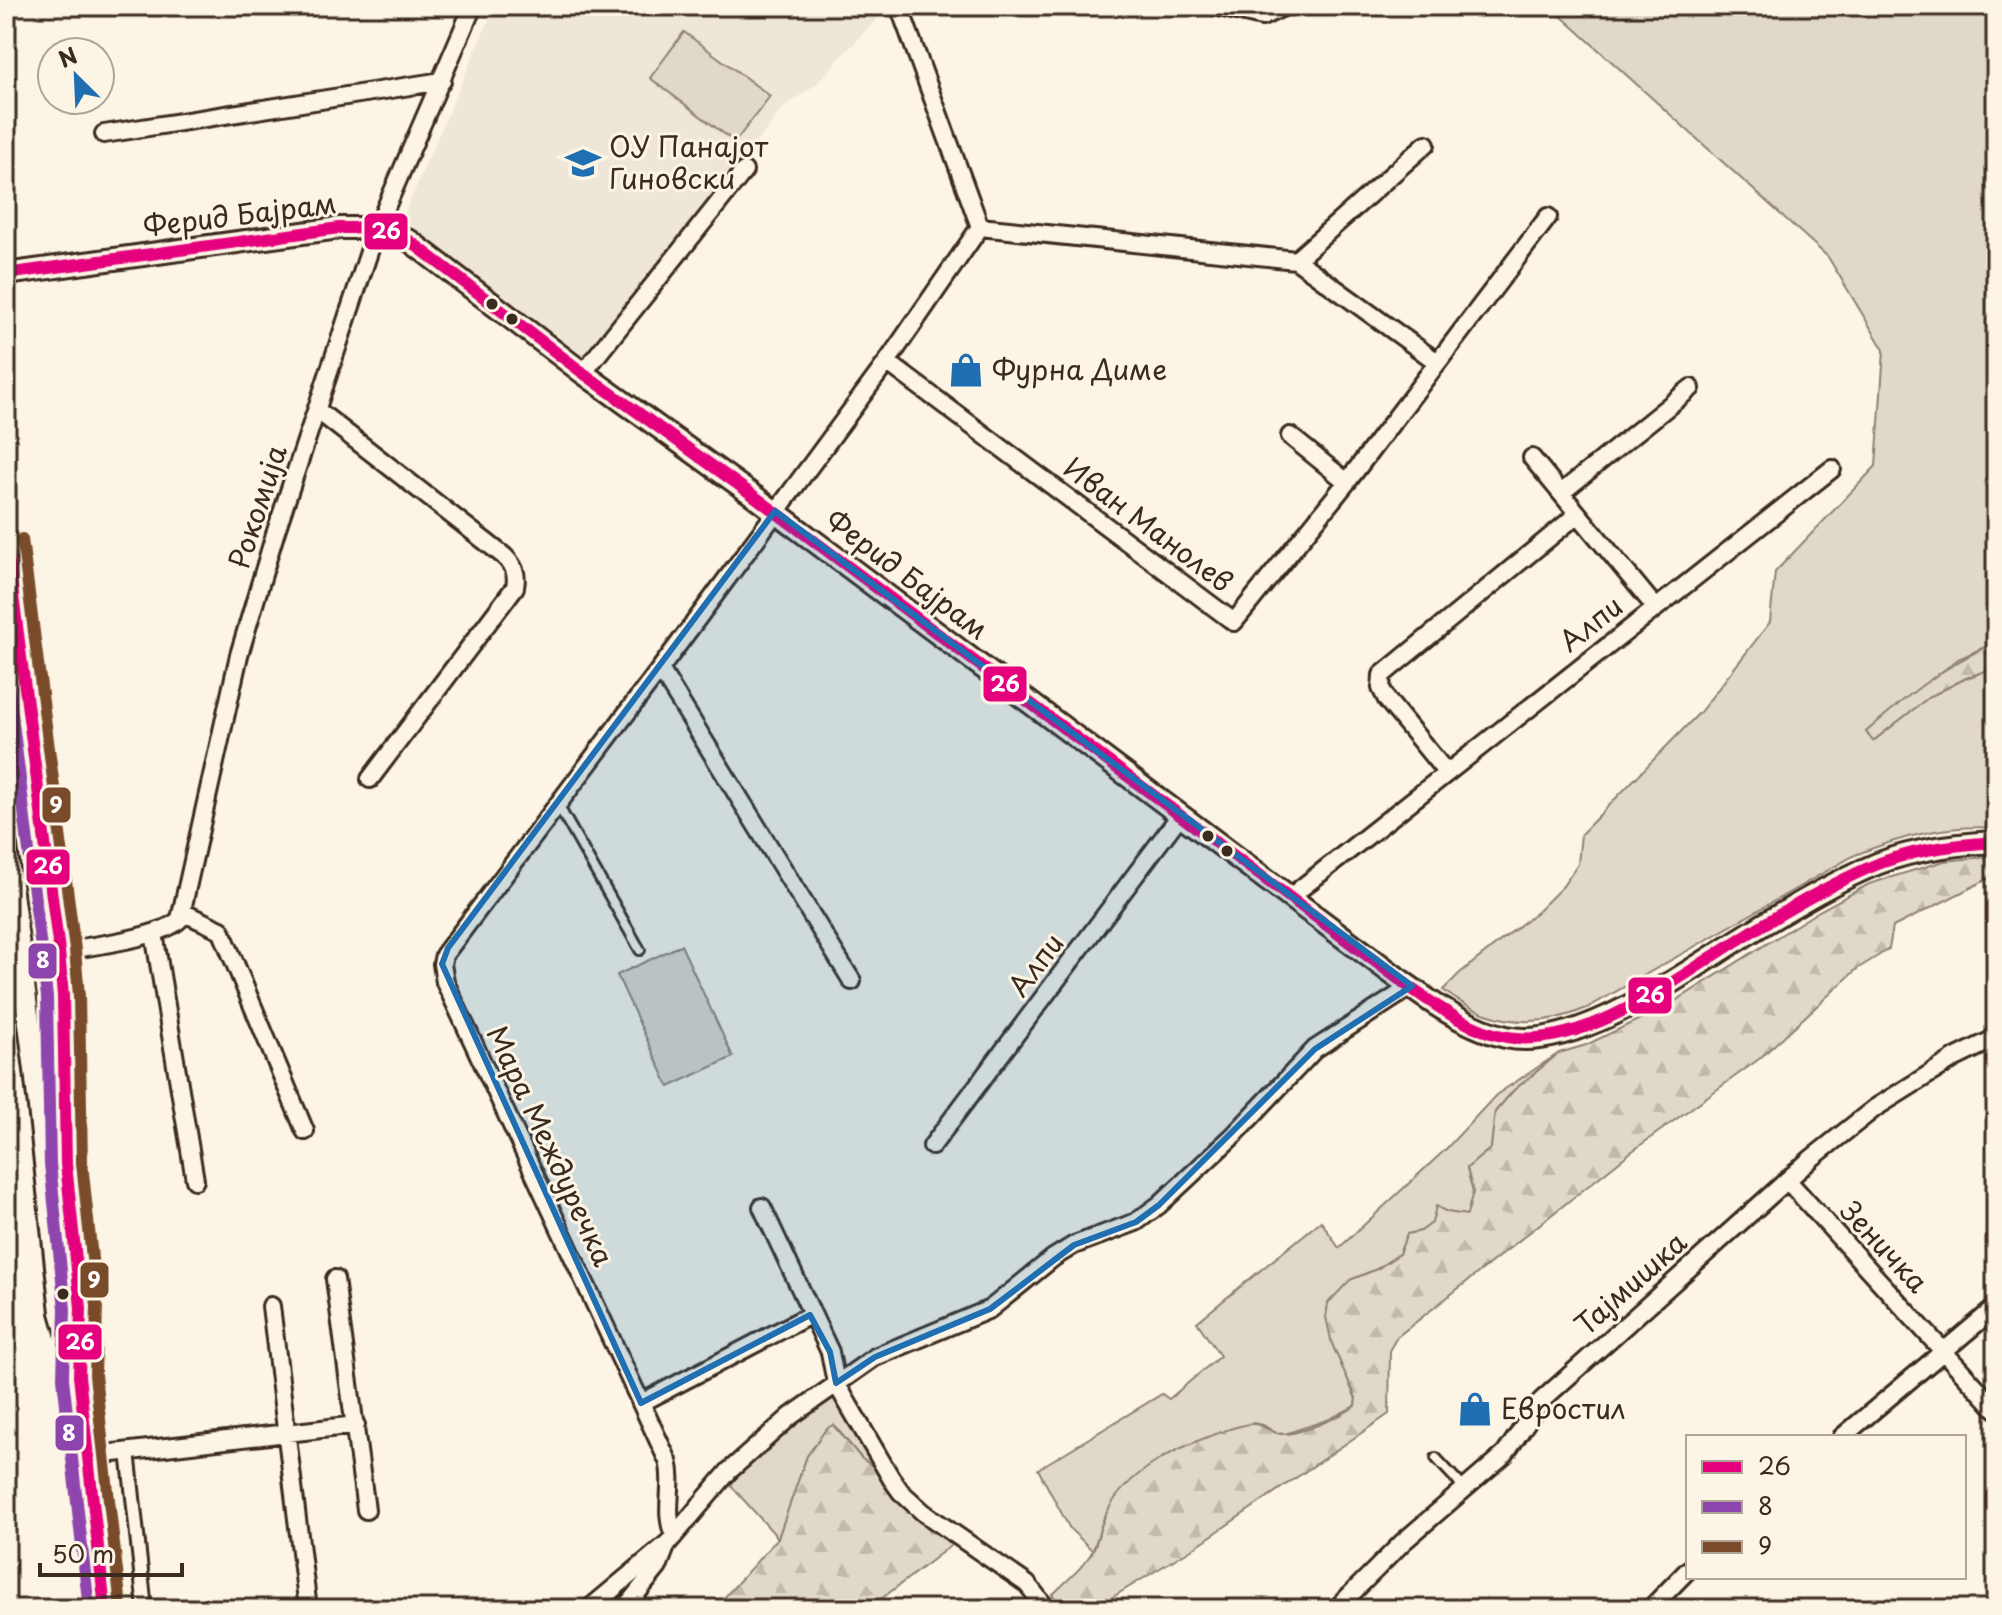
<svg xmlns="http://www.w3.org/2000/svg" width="2002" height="1615" font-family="'Playpen Sans',sans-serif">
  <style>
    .built { fill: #eee6d6 }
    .grass { fill: #e0d8c8; stroke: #8e8173; stroke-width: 2 }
    .forest { fill: url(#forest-firs); stroke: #8e8173; stroke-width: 2 }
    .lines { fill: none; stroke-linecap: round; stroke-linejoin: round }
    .service-casing { stroke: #3b2a1e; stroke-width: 14 }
    .pedestrian-casing { stroke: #3b2a1e; stroke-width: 18 }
    .minor-casing { stroke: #3b2a1e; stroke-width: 22 }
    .tertiary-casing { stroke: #3b2a1e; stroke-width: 26 }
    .service { stroke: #fcf5e5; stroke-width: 8 }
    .pedestrian { stroke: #fcf5e5; stroke-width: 12 }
    .minor { stroke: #fcf5e5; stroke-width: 16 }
    .tertiary { stroke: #fcf5e5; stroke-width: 20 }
    .bus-1-casing { stroke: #fcf5e5; stroke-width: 18 }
    .bus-2-casing { stroke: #fcf5e5; stroke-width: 18 }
    .bus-3-casing { stroke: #fcf5e5; stroke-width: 18 }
    .bus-1 { stroke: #e5007d; stroke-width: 12 }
    .bus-2 { stroke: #8e44ad; stroke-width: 12 }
    .bus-3 { stroke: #7a4b2a; stroke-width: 12 }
    .marked { fill: #1f6fb2; fill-opacity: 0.2; stroke: #1f6fb2; stroke-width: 6; stroke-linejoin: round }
    .bus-dot { fill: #3b2a1e; stroke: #fcf5e5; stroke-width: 3 }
    .labels { text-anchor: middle; stroke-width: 6; stroke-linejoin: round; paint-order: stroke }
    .poi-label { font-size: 28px; fill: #3b2a1e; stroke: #fcf5e5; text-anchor: start }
    .street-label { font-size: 28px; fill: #3b2a1e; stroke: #fcf5e5 }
    .line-badge { stroke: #fcf5e5; stroke-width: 3 }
    .badge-label { font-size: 22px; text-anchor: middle; font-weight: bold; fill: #fff }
  </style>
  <defs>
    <pattern id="forest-firs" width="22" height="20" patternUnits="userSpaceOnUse" patternTransform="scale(2)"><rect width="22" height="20" fill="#e0d8c8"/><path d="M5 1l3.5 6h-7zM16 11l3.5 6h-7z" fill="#c1baab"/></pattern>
  </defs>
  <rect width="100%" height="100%" fill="#fcf5e5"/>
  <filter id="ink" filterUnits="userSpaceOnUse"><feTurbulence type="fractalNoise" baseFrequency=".0125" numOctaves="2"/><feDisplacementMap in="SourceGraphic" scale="16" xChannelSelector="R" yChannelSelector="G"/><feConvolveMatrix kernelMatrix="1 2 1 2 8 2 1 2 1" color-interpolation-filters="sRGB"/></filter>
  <g filter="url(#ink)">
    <path class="built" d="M495,6H882L884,11L815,85L784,107L585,361L402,219Z"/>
    <path class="grass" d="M1550,6H1996V642L1958,659L1866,732L1873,741L1929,697L1966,678L1996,667V828C1947,824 1900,837 1855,855L1587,1008C1536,1030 1487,1024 1443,990L1460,973L1538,911L1563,886L1578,864L1581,834L1700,712L1770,622L1775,572L1876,466L1884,350L1828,257Z
      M684,32L770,96L735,142L650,78Z
      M681,945L733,1057L669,1087L617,975Z
      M1559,1053L1513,1091L1495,1112L1491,1148L1467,1168L1473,1192L1467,1216L1447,1212L1421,1231L1407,1234L1399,1254L1377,1269L1350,1280L1332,1343L1356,1399L1355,1406L1330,1419L1285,1434L1276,1433L1263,1425L1253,1423L1199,1441L1162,1458L1104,1517L1093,1551L1070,1529L1038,1469L1162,1394L1169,1399L1220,1356L1197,1322L1321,1221L1339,1248L1446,1149L1496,1095Z
      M836,1383L891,1478L862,1459L834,1425L807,1456L778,1538L724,1478Z"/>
    <path class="forest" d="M1996,642V667L1966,678L1929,697L1873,741L1866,732C1910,693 1942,667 1996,642Z
      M1996,856V867L1990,878L1893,927L1889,949L1857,969L1759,1059L1631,1152L1397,1337L1390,1349L1389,1414L1198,1545L1093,1609H1065L1052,1595C1065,1582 1085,1566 1093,1550C1098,1541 1099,1530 1103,1521C1113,1494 1137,1473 1161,1459C1178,1448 1233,1425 1252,1424C1263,1423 1270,1433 1281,1434C1298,1435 1341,1417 1355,1406L1356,1398L1332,1344L1326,1317L1328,1303L1350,1280L1377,1269L1399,1254L1407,1234L1421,1231L1432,1223L1436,1206L1447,1212L1467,1215L1473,1192L1467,1168L1491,1148L1495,1112L1513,1091L1559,1053L1586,1045L1669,1005L1819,911L1869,884L1944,861Z
      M833,1425L862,1459L891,1478L962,1537L868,1609H714L778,1538L807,1456L826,1429Z"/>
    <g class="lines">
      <g class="service-casing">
        <path id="service" d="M558,805L640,950
          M1436,1458L1464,1488"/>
      </g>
      <g class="pedestrian-casing">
        <path id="pedestrian" d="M128,1451L145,1609"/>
      </g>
      <g class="minor-casing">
        <path id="minor" d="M899,6L980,227
          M1215,6L1262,17L1285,6
          M104,134L442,81
          M980,227L1296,260L1426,144
          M1296,260L1437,362
          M887,362L1234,622L1347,482L1548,217
          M583,373L744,171
          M317,410L504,556C513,565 518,573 515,587L370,779
          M1290,436L1347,482
          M1532,458L1655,607
          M1561,493L1691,388
          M660,669L852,981
          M1446,772L1387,700L1381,688L1382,675L1578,514
          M1290,897L1832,469
          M182,912L221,930L305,1131
          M154,933L195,1180
          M59,951C87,947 162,938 180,919L239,655L275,534L377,228L473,6
          M932,1146L1181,814
          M1787,1180L1996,1409
          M762,1207L830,1352L836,1383L891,1478L901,1492L924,1513L1027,1584L1047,1609
          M335,1279L366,1510
          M271,1306L308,1609
          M641,1403L810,1315
          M1842,1437L1996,1307
          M88,1456L356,1425
          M674,1535C663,1511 675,1485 668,1461L445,982L442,964L444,955L660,669L887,362L980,227
          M589,1609L668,1543L729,1471L791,1416L875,1357L990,1309L1053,1258L1074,1245L1136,1222L1159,1205L1234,1135L1315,1049L1412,986
          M624,1609L658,1567L667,1544
          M1336,1609L1403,1542L1505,1454L1541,1401L1812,1158L1875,1108L1955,1058L1996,1038
          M1650,1609L1688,1570"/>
      </g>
      <g class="tertiary-casing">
        <path id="tertiary" d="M6,274L339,228H377L410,241L583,373L754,496L1351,943C1397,976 1450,1024 1506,1037C1574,1053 1686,972 1743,937C1782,913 1823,888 1865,869C1906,850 1952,844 1996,842
          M6,541L59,951L63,996L66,1164L81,1308L79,1376L105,1609
          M6,846L35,1070L61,1312L74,1357"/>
      </g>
      <use href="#service" class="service"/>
      <use href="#pedestrian" class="pedestrian"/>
      <use href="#minor" class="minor"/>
      <use href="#tertiary" class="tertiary"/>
      <g class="bus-1-casing">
        <path id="bus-1" d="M6,274L339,228H377L410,241L583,373L754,496L1405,984C1435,1005 1470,1031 1507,1037C1586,1050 1680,976 1743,937C1783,912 1823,888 1866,869C1907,850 1951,845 1996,842
          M6,541L59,951L63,996L66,1164L81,1308L79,1376L105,1609"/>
      </g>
      <g class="bus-2-casing">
        <path id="bus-2" d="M6,666L47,997L50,1164L65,1309L63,1378L89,1609"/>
      </g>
      <g class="bus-3-casing">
        <path id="bus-3" d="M22,539L75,950L79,996L82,1163L97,1306L95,1375L121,1607"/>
      </g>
      <use href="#bus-1" class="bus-1"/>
      <use href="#bus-2" class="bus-2"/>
      <use href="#bus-3" class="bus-3"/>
    </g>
  </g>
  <path class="marked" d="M775,511L1412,986L1315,1049L1159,1205L1136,1222L1074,1245L990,1309L875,1357L836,1383L830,1352L810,1315L641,1403L442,964L448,948Z"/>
  <defs>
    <g id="school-bare" transform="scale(2.76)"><path d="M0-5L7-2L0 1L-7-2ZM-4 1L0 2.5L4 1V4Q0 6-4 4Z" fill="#1f6fb2" stroke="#fcf5e5" stroke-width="2.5" paint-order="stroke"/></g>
    <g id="shop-bare" transform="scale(2.76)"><path d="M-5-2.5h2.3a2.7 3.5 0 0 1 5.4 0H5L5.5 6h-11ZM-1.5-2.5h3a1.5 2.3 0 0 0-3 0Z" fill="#1f6fb2" stroke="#fcf5e5" stroke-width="2.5" paint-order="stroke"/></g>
  </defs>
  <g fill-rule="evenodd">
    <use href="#school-bare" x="583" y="163"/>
    <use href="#shop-bare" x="966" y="370"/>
    <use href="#shop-bare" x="1475" y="1409"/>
  </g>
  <g class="bus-dot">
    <circle cx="492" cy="304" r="7"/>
    <circle cx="512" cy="319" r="7"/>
    <circle cx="1208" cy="836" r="7"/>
    <circle cx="1227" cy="851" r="7"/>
    <circle cx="63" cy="1294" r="7"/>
  </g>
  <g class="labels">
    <g class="poi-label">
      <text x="609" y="157">ОУ Панајот<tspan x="609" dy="32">Гиновски</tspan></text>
      <text x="992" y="380">Фурна Диме</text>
      <text x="1501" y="1419">Евростил</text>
    </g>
    <g class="street-label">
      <text transform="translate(240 215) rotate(-7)" y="10">Ферид Бајрам</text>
      <text transform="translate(258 507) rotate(-72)" y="10">Рокомија</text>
      <text transform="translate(1148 525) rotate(37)" y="10">Иван Манолев</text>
      <text transform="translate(907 575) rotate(37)" y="10">Ферид Бајрам</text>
      <text transform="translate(1591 624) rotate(-38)" y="10">Алпи</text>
      <text transform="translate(1036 965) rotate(-53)" y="10">Алпи</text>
      <text transform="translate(550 1146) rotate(65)" y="10">Мара Междуречка</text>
      <text transform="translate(1884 1247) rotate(47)" y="10">Зеничка</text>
      <text transform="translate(1631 1284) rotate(-42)" y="10">Тајмишка</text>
    </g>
  </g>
  <g class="line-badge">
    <rect x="363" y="212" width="46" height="39" rx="8" fill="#e5007d"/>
    <rect x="982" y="665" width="46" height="38" rx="8" fill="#e5007d"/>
    <rect x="41" y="786" width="31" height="38" rx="8" fill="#7a4b2a"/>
    <rect x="25" y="848" width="46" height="38" rx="8" fill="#e5007d"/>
    <rect x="27" y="942" width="31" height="38" rx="8" fill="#8e44ad"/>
    <rect x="1627" y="976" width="46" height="39" rx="8" fill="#e5007d"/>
    <rect x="79" y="1261" width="31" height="38" rx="8" fill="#7a4b2a"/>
    <rect x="57" y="1323" width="46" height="38" rx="8" fill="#e5007d"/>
    <rect x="54" y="1414" width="31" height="38" rx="8" fill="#8e44ad"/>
  </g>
  <g class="badge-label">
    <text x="386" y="239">26</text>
    <text x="1005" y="692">26</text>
    <text x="56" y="813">9</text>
    <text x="48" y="874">26</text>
    <text x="43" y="968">8</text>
    <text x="1650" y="1003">26</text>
    <text x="94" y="1288">9</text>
    <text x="80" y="1350">26</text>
    <text x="69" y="1441">8</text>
  </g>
  <rect width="2002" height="1615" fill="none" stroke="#fcf5e5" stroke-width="32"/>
  <rect x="16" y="16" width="1970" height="1583" fill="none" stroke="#3b2a1e" stroke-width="3" filter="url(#ink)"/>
  <rect x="1686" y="1435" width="280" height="144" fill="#fcf5e5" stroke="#afa495" stroke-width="2"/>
  <rect x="1702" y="1461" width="40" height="12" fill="#e5007d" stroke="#afa495" stroke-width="2"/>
  <text x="1758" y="1475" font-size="24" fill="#3b2a1e">26</text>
  <rect x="1702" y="1501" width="40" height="12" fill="#8e44ad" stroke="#afa495" stroke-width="2"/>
  <text x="1758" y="1515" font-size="24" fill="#3b2a1e">8</text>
  <rect x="1702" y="1541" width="40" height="12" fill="#7a4b2a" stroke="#afa495" stroke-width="2"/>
  <text x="1758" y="1555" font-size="24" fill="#3b2a1e">9</text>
  <g transform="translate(76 76) rotate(336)"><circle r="38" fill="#fcf5e5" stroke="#afa495" stroke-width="2"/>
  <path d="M0-6L14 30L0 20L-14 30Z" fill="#1f6fb2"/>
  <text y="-12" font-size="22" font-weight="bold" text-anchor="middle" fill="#3b2a1e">N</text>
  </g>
  <path d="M40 1563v12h142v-12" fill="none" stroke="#3b2a1e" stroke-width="4"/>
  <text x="52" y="1563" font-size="24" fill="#3b2a1e" stroke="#fcf5e5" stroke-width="6" paint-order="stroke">50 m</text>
</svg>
